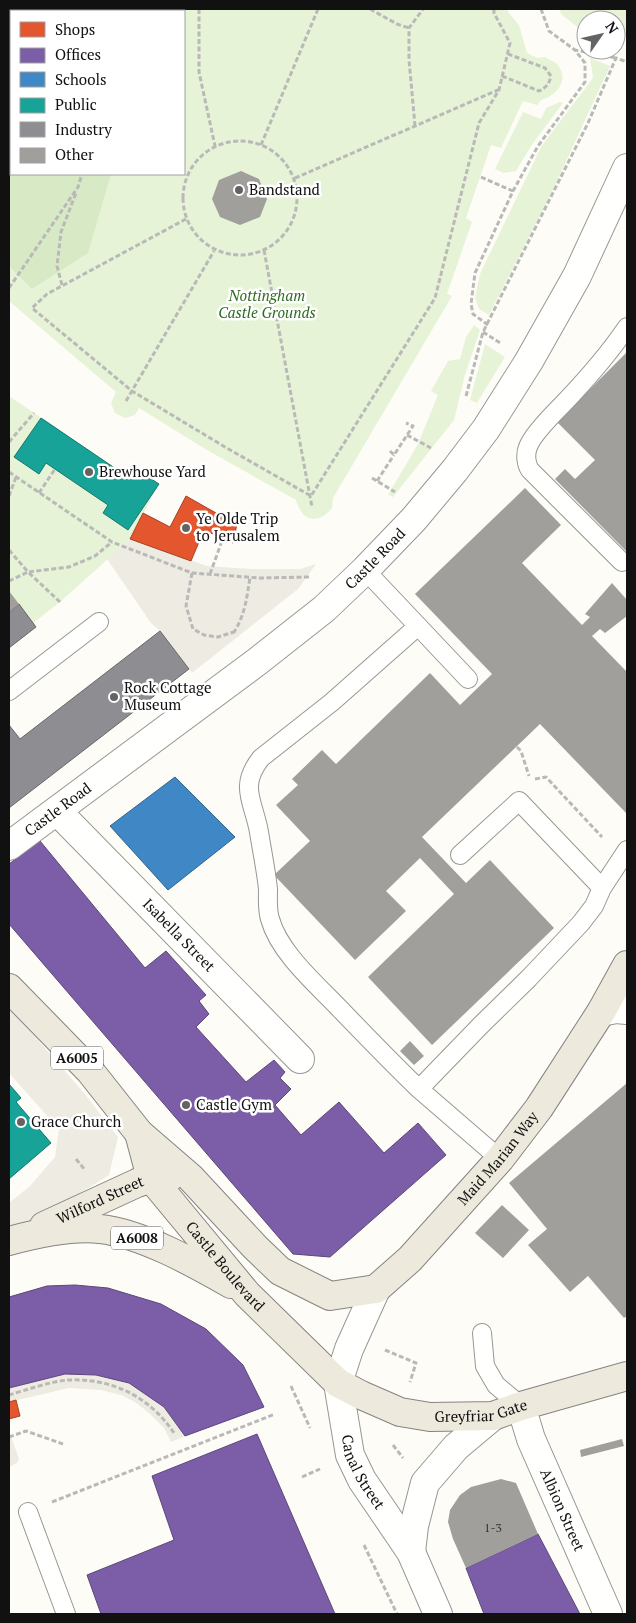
<svg xmlns="http://www.w3.org/2000/svg" width="636" height="1623" font-family="'PT Serif',serif">
  <style>
    .green { fill: #e7f3d7; fill-rule: evenodd }
    .forest { fill: #d8eac5 }
    .plaza { fill: #edebe2 }
    .shops { fill: #e4572e; stroke: #a54225 }
    .offices { fill: #7b5ea7; stroke: #5b477a }
    .schools { fill: #3f88c5; stroke: #31648f }
    .public { fill: #17a398; stroke: #157770 }
    .industry { fill: #8d8d92; stroke: #68686b }
    .building { fill: #a19f9c }
    .lines { fill: none; stroke-linecap: round; stroke-linejoin: round }
    .service-casing { stroke: #979795; stroke-width: 20 }
    .minor-casing { stroke: #979795; stroke-width: 30 }
    .tertiary-casing { stroke: #979795; stroke-width: 30 }
    .primary-casing { stroke: #858482; stroke-width: 30 }
    .path { stroke: #b9b9b8; stroke-width: 3; stroke-dasharray: 5 2.5; stroke-linecap: butt }
    .service { stroke: #fffffe; stroke-width: 18 }
    .minor { stroke: #fffffe; stroke-width: 28 }
    .tertiary { stroke: #fffffe; stroke-width: 28 }
    .primary { stroke: #ede9dc; stroke-width: 28 }
    .poi-dot { fill: #646362; stroke: #fff; stroke-width: 2 }
    .labels { text-anchor: middle; stroke-width: 5; stroke-linejoin: round; paint-order: stroke }
    .number-label { font-size: 12px; fill: #353434 }
    .shield { fill: #fff; stroke: #585858; stroke-width: 1 }
    .shield-label { font-size: 14px; font-weight: bold; fill: #111 }
    .poi-label { font-size: 15px; fill: #111; stroke: #fff; text-anchor: start }
    .park-label { font-size: 15px; font-style: italic; fill: #2f6b1f; stroke: #fff }
    .street-label { font-size: 15px; fill: #111; stroke: #fff }
  </style>
  <rect width="100%" height="100%" fill="#fdfcf7"/>
  <path class="green" d="M9,9H508V12L519,25L527,53L537,58L545,57C548,59 553,61 556,63C571,79 557,96 541,100L537,105L523,101L501,148L491,145L466,218L472,222L447,294L452,296L333,498L332,508C318,525 302,522 296,500L207,450L139,408L135,415L125,418L115,413L111,403L116,392L9,301ZM11,11H184V174H11Z
    M560,9H627V35L616,39V20H586V34L561,14Z
    M590,58L610,66L552,192L489,315L479,309L475,298L480,274L542,145L593,78Z
    M560,102L563,103L531,146L516,171L504,173L495,169L523,112L541,119L546,108Z
    M474,325L480,330L465,375L454,420L393,497L388,495L418,444L438,395L431,391L448,361L460,359L466,337Z
    M485,344L505,357L477,403L470,400Z
    M9,396L125,474L131,466L159,484L130,539L60,602L33,623L19,604L9,612Z"/>
  <path class="forest" d="M9,9H158L157,11H11V174H111L88,253L32,289L9,266Z"/>
  <path class="plaza" d="M130,539L207,566L250,569H300L316,564L298,589L192,673L160,631L151,623L107,559Z
    M9,1007L84,1093L118,1137L109,1175L13,1235L9,1236V1203L30,1186L55,1157L59,1129L9,1073Z
    M65,1374L96,1375L129,1383L164,1407L185,1436L171,1442L164,1428L149,1413L135,1402L121,1395L101,1390L69,1388L9,1402V1388Z
    M9,1431L19,1459L17,1463L9,1467Z"/>
  <path class="shops" d="M186,496L216,513L238,519L233,543L204,530L191,561L130,539L143,513L170,527Z
    M16,1400L20,1416L9,1419V1402Z"/>
  <path class="offices" d="M40,841L145,968L166,951L206,995L199,1001L209,1014L196,1027L246,1082L274,1060L285,1072L280,1078L291,1089L275,1105L301,1135L339,1102L384,1153L418,1123L446,1155L330,1257L293,1254L9,924V864Z
    M75,1285L108,1288L161,1304L206,1329L243,1365L264,1407L185,1436L164,1407L129,1383L96,1375L65,1374L9,1388V1297L47,1286Z
    M257,1434L335,1614H101L87,1575L174,1540L152,1476Z
    M538,1534L580,1614H484L466,1568Z"/>
  <path class="schools" d="M175,777L235,837L168,890L110,826Z"/>
  <path class="public" d="M41,418L125,475L131,466L159,484L128,530L103,513L108,505L46,463L39,474L14,457Z
    M9,1084L21,1098L16,1102L51,1143L9,1179Z"/>
  <path class="industry" d="M19,604L36,627L9,648V612Z
    M160,631L189,669L9,808V725L20,739Z"/>
  <path class="building" d="M241,171L259,179L267,199L260,217L240,225L220,217L212,199L219,180Z
    M627,352V552L555,479L565,469L575,479L595,460L557,422Z
    M525,488L561,525L522,563L582,625L590,617L585,614L612,583L627,600V616L605,633L600,629L592,636L627,672V814L540,724L422,837L466,883L490,860L554,928L432,1045L368,977L454,894L420,858L386,891L406,911L355,960L274,875L310,841L276,805L298,785L292,779L322,750L336,764L430,673L460,705L492,674L415,594Z
    M9,591L19,604L9,612Z
    M410,1041L424,1056L414,1065L400,1051Z
    M627,1083V1316L624,1318L588,1276L570,1292L528,1245L547,1229L509,1183Z
    M502,1205L529,1230L503,1258L475,1233Z
    M622,1439L624,1446L581,1457L580,1450Z
    M501,1479L516,1483L538,1534L466,1568L453,1539L448,1522L450,1510L460,1495L471,1487Z"/>
  <g class="lines">
    <g class="service-casing">
      <path id="service" d="M622,562L530,470C526,464 525,454 528,447C532,435 553,414 562,405C586,380 608,355 627,327
        M365,570L418,626
        M468,679L418,626L332,702L261,758C238,787 254,802 259,832C262,851 266,870 268,889C268,898 267,910 270,919C279,952 315,983 339,1008C365,1035 391,1062 419,1089L481,1025L529,978L581,923L594,906L602,888
        M9,691L99,622
        M460,855L519,801L602,888L627,850
        M419,1089L500,1159
        M482,1333L485,1366L496,1385L521,1406
        M28,1512L66,1614"/>
    </g>
    <g class="minor-casing">
      <g id="minor">
        <path id="s1" d="M57,811L300,1059"/>
        <path id="s2" d="M9,846L258,661L324,609L365,570L414,519L455,470L486,429L529,361L577,276L627,168"/>
        <path id="s3" d="M376,1289L349,1349L338,1383L350,1455L362,1480L411,1552L438,1614"/>
        <path id="s4" d="M521,1406L531,1439L608,1614"/>
        <path d="M411,1552L414,1526L425,1483L456,1447L493,1416"/>
      </g>
    </g>
    <g class="tertiary-casing">
      <path id="tertiary" d="M601,1012L616,1009L627,1010"/>
    </g>
    <g class="primary-casing">
      <g id="primary">
        <path id="s5" d="M9,988L90,1071L139,1133L190,1177L255,1247L280,1271L330,1296L376,1289L410,1259L500,1159L539,1108L601,1012L627,965"/>
        <path id="s6" d="M139,1133L151,1178L247,1294L338,1383L361,1395L400,1412L430,1417L493,1416L521,1406L627,1376"/>
        <path id="s7" d="M44,1226L137,1183L151,1178L170,1177"/>
        <path d="M9,1241C35,1234 73,1226 100,1229C141,1233 196,1264 231,1284"/>
      </g>
    </g>
    <path class="path" d="M199,9V72L215,146
      M370,9L397,24L409,28
      M541,9L549,31L575,50
      M26,11L28,9
      M129,11L130,9
      M9,40L11,36
      M502,76L539,91C547,87 549,84 551,76L545,68L508,54
      M415,126L409,60V28L423,9
      M183 198a57 57 0 1 1 114 0a57 57 0 1 1-114 0Z
      M261,145L318,9
      M481,177L513,191
      M295,178L498,90
      M186,219L47,294L32,308L132,391L225,447L311,496L435,298L479,123L499,90L510,43L494,13V9
      M264,250L312,507
      M62,285L57,266L61,232L76,193
      M9,288L78,187L82,174
      M488,325L473,314L471,304L475,273L513,191L538,146L585,82V63L575,50L616,58
      M483,332L502,344
      M466,396L483,332L588,123L616,58L627,62
      M126,401L214,251
      M407,435L431,448
      M9,442L34,413
      M390,451L394,455L413,426L406,423
      M9,472L112,542L192,573L260,578L309,577
      M372,478L395,492
      M377,481L394,455
      M39,493L55,469
      M9,496L16,477
      M9,550L28,572L69,567L95,556L112,542
      M192,573L186,606L193,629L204,635L218,637L234,632
      M210,574L223,538
      M9,581L28,572L60,602
      M235,633L234,632C245,615 247,597 250,577
      M517,747L521,751L529,776
      M535,779L546,777L602,837
      M74,1122L82,1115
      M76,1159L85,1170
      M385,1350L416,1363L410,1382
      M291,1386L310,1428
      M9,1395C26,1390 52,1381 69,1380C112,1378 150,1397 174,1433
      M9,1437L26,1431L63,1444
      M393,1445L403,1458
      M302,1477L320,1469
      M52,1502L275,1414
      M364,1545L397,1614"/>
    <use href="#service" class="service"/>
    <use href="#minor" class="minor"/>
    <use href="#tertiary" class="tertiary"/>
    <use href="#primary" class="primary"/>
  </g>
  <g class="poi-dot">
    <circle cx="239" cy="190" r="5"/>
    <circle cx="89" cy="472" r="5"/>
    <circle cx="186" cy="528" r="5"/>
    <circle cx="114" cy="697" r="5"/>
    <circle cx="186" cy="1105" r="5"/>
    <circle cx="21" cy="1122" r="5"/>
  </g>
  <g class="labels">
    <g class="number-label">
      <text x="493" y="1532">1-3</text>
    </g>
    <g class="shield">
      <rect x="51" y="1046.5" width="52" height="23" rx="4"/>
      <rect x="111" y="1226.5" width="52" height="23" rx="4"/>
    </g>
    <g class="shield-label">
      <text x="77" y="1063">A6005</text>
      <text x="137" y="1243">A6008</text>
    </g>
    <g class="poi-label">
      <text x="249" y="195">Bandstand</text>
      <text x="99" y="477">Brewhouse Yard</text>
      <text x="196" y="524">Ye Olde Trip<tspan x="196" dy="17">to Jerusalem</tspan></text>
      <text x="124" y="693">Rock Cottage<tspan x="124" dy="17">Museum</tspan></text>
      <text x="196" y="1110">Castle Gym</text>
      <text x="31" y="1127">Grace Church</text>
    </g>
    <g class="park-label">
      <text x="267" y="301">Nottingham<tspan x="267" dy="17">Castle Grounds</tspan></text>
    </g>
    <g class="street-label">
      <text dy="5" stroke="none"><textPath href="#s2" startOffset="466">Castle Road</textPath></text>
      <text dy="5" stroke="none"><textPath href="#s2" startOffset="61">Castle Road</textPath></text>
      <text dy="5" stroke="none"><textPath href="#s1" startOffset="174">Isabella Street</textPath></text>
      <text dy="5" stroke="none"><textPath href="#s5" startOffset="674">Maid Marian Way</textPath></text>
      <text dy="5" stroke="none"><textPath href="#s7" startOffset="62">Wilford Street</textPath></text>
      <text dy="5" stroke="none"><textPath href="#s6" startOffset="162">Castle Boulevard</textPath></text>
      <text dy="5" stroke="none"><textPath href="#s6" startOffset="475">Greyfriar Gate</textPath></text>
      <text dy="5" stroke="none"><textPath href="#s3" startOffset="195">Canal Street</textPath></text>
      <text dy="5" stroke="none"><textPath href="#s4" startOffset="112">Albion Street</textPath></text>
    </g>
  </g>
  <rect width="636" height="1623" fill="none" stroke="#111111" stroke-width="20"/>
  <rect x="10" y="10" width="175" height="165" fill="#ffffff" stroke="#a0a0a0"/>
  <rect x="20" y="22" width="25" height="15" fill="#e4572e" stroke="#a0a0a0"/>
  <text x="55" y="35" font-size="15" fill="#111111">Shops</text>
  <rect x="20" y="48" width="25" height="15" fill="#7b5ea7" stroke="#a0a0a0"/>
  <text x="55" y="60" font-size="15" fill="#111111">Offices</text>
  <rect x="20" y="72" width="25" height="15" fill="#3f88c5" stroke="#a0a0a0"/>
  <text x="55" y="85" font-size="15" fill="#111111">Schools</text>
  <rect x="20" y="98" width="25" height="15" fill="#17a398" stroke="#a0a0a0"/>
  <text x="55" y="110" font-size="15" fill="#111111">Public</text>
  <rect x="20" y="122" width="25" height="15" fill="#8d8d92" stroke="#a0a0a0"/>
  <text x="55" y="135" font-size="15" fill="#111111">Industry</text>
  <rect x="20" y="148" width="25" height="15" fill="#a19f9c" stroke="#a0a0a0"/>
  <text x="55" y="160" font-size="15" fill="#111111">Other</text>
  <g transform="translate(601 35) rotate(56)"><circle r="24" fill="#ffffff" stroke="#a0a0a0"/>
  <path d="M0-4L9 19L0 12L-9 19Z" fill="#646362"/>
  <text y="-8" font-size="14" font-weight="bold" text-anchor="middle" fill="#111111">N</text>
  </g>
</svg>
